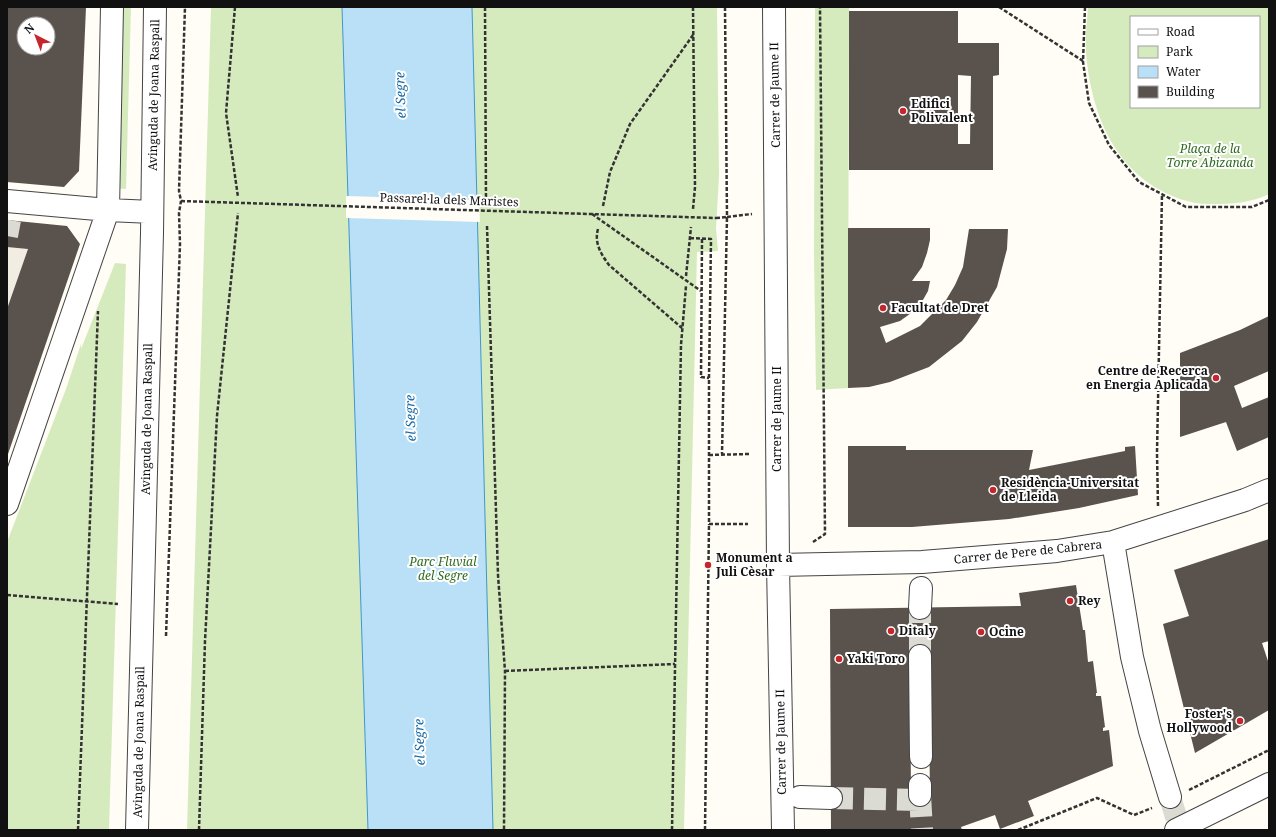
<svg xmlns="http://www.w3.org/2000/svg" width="1276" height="837" font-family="'Noto Serif',serif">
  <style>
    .green { fill: #d5ebbd; fill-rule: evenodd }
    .plaza { fill: #f1ede2 }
    .water { fill: #b9e0f7; stroke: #3f96cf }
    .pier { fill: #fffdf5 }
    .building { fill: #5a524d; fill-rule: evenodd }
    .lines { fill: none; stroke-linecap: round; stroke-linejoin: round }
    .minor-tunnel { stroke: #dbdad3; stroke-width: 22; stroke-dasharray: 22 11; stroke-linecap: butt }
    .minor-casing { stroke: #444; stroke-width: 24 }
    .path { stroke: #333; stroke-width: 2.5; stroke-dasharray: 4 2; stroke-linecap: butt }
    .minor { stroke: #fff; stroke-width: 22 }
    .path-bridge { stroke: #333; stroke-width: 2.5; stroke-dasharray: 4 2; stroke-linecap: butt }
    .poi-dot { fill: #c4262e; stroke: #fff; stroke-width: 1.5 }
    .labels { text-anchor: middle; stroke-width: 4; stroke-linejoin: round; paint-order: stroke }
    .street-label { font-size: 12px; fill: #111; stroke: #fff }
    .poi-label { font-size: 12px; font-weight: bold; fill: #111; stroke: #fff; text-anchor: start }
    .park-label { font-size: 12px; font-style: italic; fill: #2f6b1f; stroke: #fff }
    .water-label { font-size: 13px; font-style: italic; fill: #1768a6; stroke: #fff }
  </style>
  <rect width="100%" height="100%" fill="#fffdf5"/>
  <path class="green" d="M117,7H131L126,189L112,188Z
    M211,7H717L719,176L716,228L718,251L697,252L684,830H187Z
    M815,7H849L848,388L816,390L814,252Z
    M1088,7H1269V194C1252,203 1231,204 1213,204C1191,205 1171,197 1153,186C1108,157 1090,104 1086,52C1085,37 1087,22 1088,7ZM1131,17H1259V107H1131Z
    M115,263L126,264L109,830H7V542L66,389L81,344V349Z"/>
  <path class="plaza" d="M7,247L28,249L7,309Z"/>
  <path class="water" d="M342,7H472L493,830H368Z"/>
  <path class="pier" d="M346,196L479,200L480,222L346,218Z"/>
  <path class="building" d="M7,7H86L79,171L64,187L7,182ZM24,24H48V48H24Z
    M849,11H958V43H999V75L993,76V170H849ZM958,75L971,76L970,144H958Z
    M7,220L67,226L80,244L7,457V309L28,249L7,247Z
    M848,228H930V240L927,253L922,267L912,281H930L928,291L919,307L907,316L900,321L880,327L886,343L920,326L946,300L955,285L963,267L969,229H1008L1007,249L997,287L977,322L962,341L929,367L890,382L869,387L848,388Z
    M1269,316V371L1234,386L1242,408L1269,397V437L1237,451L1226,422L1180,437V353L1240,330Z
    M848,446H906V450H1033L1029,470L1125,451V447L1135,446L1138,495L1079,508L1009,519L912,527H848Z
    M1269,539V641L1262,643L1269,664V710L1195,753L1163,624L1189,616L1174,570Z
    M1076,585L1083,630H1085L1088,662L1093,661L1097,693H1096V696H1101L1105,727L1103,728V731L1109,730L1113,766L1028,801L1034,816L1000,829L995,815L961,827L962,830H831L830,609L1021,606L1019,593ZM910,656H928L930,792L911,798Z"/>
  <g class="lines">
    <path class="minor-tunnel" d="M7,236L10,220
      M920,656V608
      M920,795L922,830
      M1170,797L1180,830
      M831,798L921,800"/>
    <g class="minor-casing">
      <path id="minor" d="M774,7L778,565L783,830
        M7,201L108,210L152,212
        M7,504L108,210L112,7
        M1113,542L1132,657L1150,731L1170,797
        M778,565L922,562L1057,551L1113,542L1245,500L1269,490
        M920,608L921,588
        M920,656L921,757
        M920,795V785
        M800,797L831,798
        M137,830L152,233L155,7
        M1176,830L1269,784"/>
    </g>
    <path class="path" d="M235,7L226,113L238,197
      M485,7L486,202
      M693,7L695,187L693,209
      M725,7L727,217L752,214
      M999,7L1083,61
      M1085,7L1083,62L1089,103L1109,145L1139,182L1186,207H1252L1269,200
      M603,206L610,172L630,124L693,35
      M716,218L727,217L722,454
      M487,226L498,575L505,671L504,830
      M598,229C594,243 601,254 609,265L682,328
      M690,238L711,239L709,378V524H748
      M702,239L701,377L709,378
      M686,276L691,227
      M709,455L749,454
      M1158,506L1157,453L1162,194
      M813,542L825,534L820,7
      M7,595L118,604
      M166,636L180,244L179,213L181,201L179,191L185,7
      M505,671L675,664
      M1189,790L1269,750
      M78,830L98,311
      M199,830L205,641L217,416L238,213
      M672,830L681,345L686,286
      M705,830L709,524
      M1018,830L1097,798L1134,815L1152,808"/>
    <use href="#minor" class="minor"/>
    <path class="path-bridge" d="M181,201L716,218
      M592,214L701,291"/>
  </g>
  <g class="poi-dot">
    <circle cx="903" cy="111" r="4"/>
    <circle cx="883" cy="308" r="4"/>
    <circle cx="1216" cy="378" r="4"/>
    <circle cx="993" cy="490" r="4"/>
    <circle cx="708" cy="565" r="4"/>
    <circle cx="1070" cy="601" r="4"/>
    <circle cx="891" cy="631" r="4"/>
    <circle cx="981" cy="632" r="4"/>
    <circle cx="839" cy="659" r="4"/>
    <circle cx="1240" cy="721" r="4"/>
  </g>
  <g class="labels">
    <g class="street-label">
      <text transform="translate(154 95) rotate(-89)" y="4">Avinguda de Joana Raspall</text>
      <text transform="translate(775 95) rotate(-91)" y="4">Carrer de Jaume II</text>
      <text transform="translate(449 200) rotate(2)" y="4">Passarel·la dels Maristes</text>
      <text transform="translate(147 419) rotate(-89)" y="4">Avinguda de Joana Raspall</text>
      <text transform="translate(777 419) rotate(-90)" y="4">Carrer de Jaume II</text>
      <text transform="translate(1028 552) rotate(-6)" y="4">Carrer de Pere de Cabrera</text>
      <text transform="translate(139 742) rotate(-89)" y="4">Avinguda de Joana Raspall</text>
      <text transform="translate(781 742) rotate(-91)" y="4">Carrer de Jaume II</text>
    </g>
    <g class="poi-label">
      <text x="911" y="108">Edifici<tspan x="911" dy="14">Polivalent</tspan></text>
      <text x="891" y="312">Facultat de Dret</text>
      <text x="1208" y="375" text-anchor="end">Centre de Recerca<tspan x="1208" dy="14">en Energia Aplicada</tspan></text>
      <text x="1001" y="487">Residència-Universitat<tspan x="1001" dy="14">de Lleida</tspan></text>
      <text x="716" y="562">Monument a<tspan x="716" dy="14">Juli Cèsar</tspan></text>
      <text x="1078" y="605">Rey</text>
      <text x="899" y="635">Ditaly</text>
      <text x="989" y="636">Ocine</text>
      <text x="847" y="663">Yaki Toro</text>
      <text x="1232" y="718" text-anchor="end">Foster's<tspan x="1232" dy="14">Hollywood</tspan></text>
    </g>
    <g class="park-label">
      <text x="1210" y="153">Plaça de la<tspan x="1210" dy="14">Torre Abizanda</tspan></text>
      <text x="443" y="566">Parc Fluvial<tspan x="443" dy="14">del Segre</tspan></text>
    </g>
    <g class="water-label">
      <text transform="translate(400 95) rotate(-92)" y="5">el Segre</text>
      <text transform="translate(410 418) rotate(-92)" y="5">el Segre</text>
      <text transform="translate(419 742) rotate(-92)" y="5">el Segre</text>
    </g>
  </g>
  <rect width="1276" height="837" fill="none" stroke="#111111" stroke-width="16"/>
  <rect x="1130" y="16" width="130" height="92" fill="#ffffff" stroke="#a0a0a0"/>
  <rect x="1138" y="29" width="20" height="6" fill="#ffffff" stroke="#a0a0a0"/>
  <text x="1166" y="36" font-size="12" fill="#111111">Road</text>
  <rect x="1138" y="46" width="20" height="12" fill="#d5ebbd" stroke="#a0a0a0"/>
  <text x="1166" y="56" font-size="12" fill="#111111">Park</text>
  <rect x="1138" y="66" width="20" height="12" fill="#b9e0f7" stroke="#a0a0a0"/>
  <text x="1166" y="76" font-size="12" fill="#111111">Water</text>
  <rect x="1138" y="86" width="20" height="12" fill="#5a524d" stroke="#a0a0a0"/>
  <text x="1166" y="96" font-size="12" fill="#111111">Building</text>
  <g transform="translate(36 36) rotate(318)"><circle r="19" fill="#ffffff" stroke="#a0a0a0"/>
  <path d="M0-3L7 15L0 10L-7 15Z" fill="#c4262e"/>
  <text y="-6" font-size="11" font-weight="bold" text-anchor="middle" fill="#111111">N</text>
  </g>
</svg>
